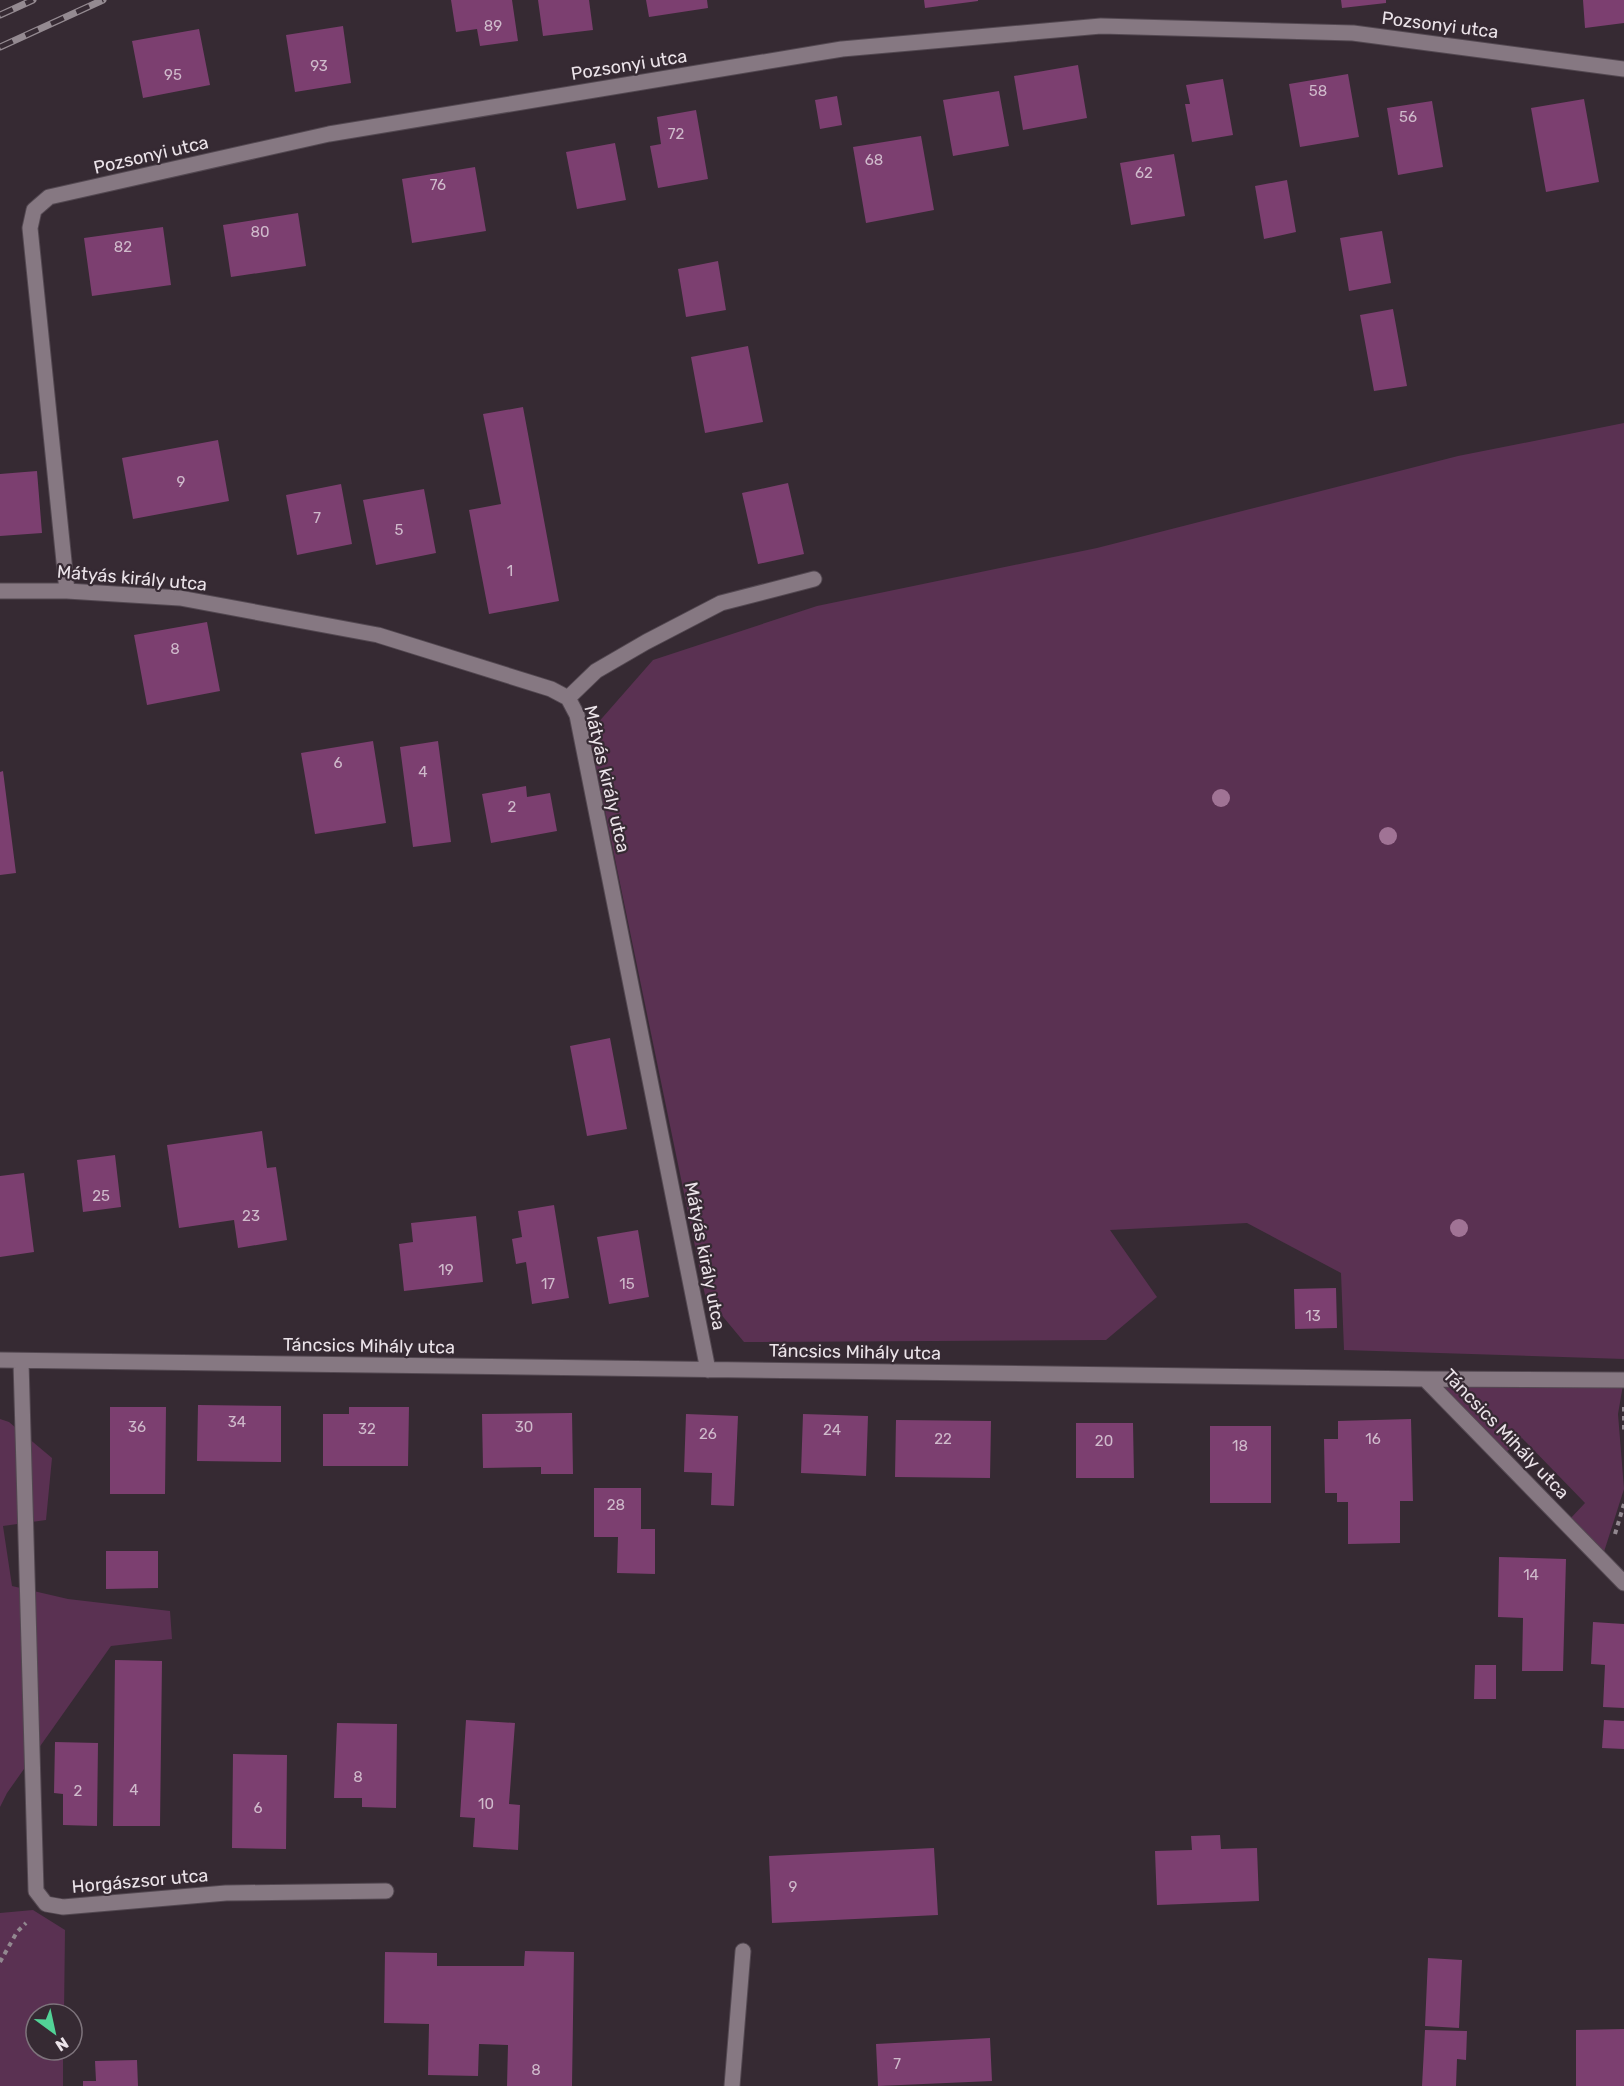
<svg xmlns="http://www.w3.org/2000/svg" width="1624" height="2086" font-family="Rubik,sans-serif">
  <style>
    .green { fill: #5a3152 }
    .building { fill: #7c3f70 }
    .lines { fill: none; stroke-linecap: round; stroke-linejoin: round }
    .street-casing { stroke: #534851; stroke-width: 17 }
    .path { stroke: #928890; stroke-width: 4; stroke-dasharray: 4.5 4.5; stroke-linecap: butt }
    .street { stroke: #867882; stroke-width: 15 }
    .rail-casing { stroke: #948a91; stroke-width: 7 }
    .rail { stroke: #362a33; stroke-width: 4.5; stroke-dasharray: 14; stroke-linecap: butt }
    .tree { fill: #a07395 }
    .labels { text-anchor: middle; stroke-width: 4.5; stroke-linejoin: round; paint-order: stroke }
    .number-label { font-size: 15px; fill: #cfbacb }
    .street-label { font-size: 18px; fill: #ebe3e9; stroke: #362a33 }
  </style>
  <rect width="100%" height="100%" fill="#362a33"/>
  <path class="green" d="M1624,423V1359L1344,1350L1341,1273L1247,1223L1110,1230L1157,1297L1106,1340L744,1342L705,1295L589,733L653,660L817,606L1097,548L1458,456Z
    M1437,1384L1623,1385L1618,1414L1624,1489L1603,1555L1569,1520L1585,1503L1522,1438L1504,1454Z
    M0,1419L9,1422L52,1458L46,1520L3,1526L12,1586L68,1599L170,1611L172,1639L111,1646L7,1793L0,1807Z
    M33,1910L65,1930L64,2014H36V2050H63V2086H0V1913Z"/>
  <path class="building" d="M451,0H512L518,41L480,46L477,29L456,32Z
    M538,0H589L593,30L543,36Z
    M646,0H707L708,8L649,17Z
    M924,0H978V1L925,8Z
    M1341,0H1386V3L1342,8Z
    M1583,0H1624V23L1585,28Z
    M343,26L351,83L295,92L286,35Z
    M199,29L210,85L143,98L132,41Z
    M1078,65L1087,118L1023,130L1014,76Z
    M1348,74L1359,137L1300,147L1289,84Z
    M1223,79L1233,135L1192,142L1185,104H1190L1186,85Z
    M999,91L1009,146L953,156L943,100Z
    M837,96L842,125L820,129L815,100Z
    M1584,99L1599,182L1546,192L1531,108Z
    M1432,101L1443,167L1398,175L1387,108Z
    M696,110L708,179L658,188L650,146L661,144L657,117Z
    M921,136L934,210L866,223L853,147Z
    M615,143L626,200L577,209L566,152Z
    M1174,154L1185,216L1131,225L1120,163Z
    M475,167L486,231L412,243L402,179Z
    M1287,180L1296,232L1264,239L1255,186Z
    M298,213L306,266L231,277L223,225Z
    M163,227L171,285L92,296L84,238Z
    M1382,231L1391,283L1349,291L1340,238Z
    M718,261L726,310L686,317L678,269Z
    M1393,309L1407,386L1374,391L1360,315Z
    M748,346L763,422L705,433L691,357Z
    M523,407L559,601L489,614L469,510L501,504L483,414Z
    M218,440L229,501L133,519L122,458Z
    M37,471L42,533L0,536V474Z
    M788,483L804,554L758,564L742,493Z
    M341,484L352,544L297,555L286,495Z
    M424,489L436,553L376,565L363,500Z
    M207,622L220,691L147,705L134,635Z
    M373,741L386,823L315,834L301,753Z
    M438,741L451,842L413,847L400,747Z
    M3,771L16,873L0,875V772Z
    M526,786L527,797L550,793L557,831L491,843L482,794Z
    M610,1038L627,1129L587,1136L570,1046Z
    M262,1131L267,1168L276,1167L287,1240L238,1248L234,1220L179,1228L167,1145Z
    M115,1155L121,1207L83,1212L77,1160Z
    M24,1173L34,1252L0,1257V1176Z
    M554,1205L569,1298L532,1304L526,1262L516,1264L512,1239L522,1237L518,1211Z
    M476,1216L483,1282L404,1291L399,1244L413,1242L411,1223Z
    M638,1230L649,1297L609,1304L597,1237Z
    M1336,1288L1337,1328L1295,1329L1294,1289Z
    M198,1405L281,1406V1462L197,1461Z
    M110,1407H166L165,1494H110Z
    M349,1407H409L408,1466H323V1414H349Z
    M572,1413L573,1474H541V1467L483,1468L482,1414Z
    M686,1414L738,1416L734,1506L711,1505L712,1473L684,1472Z
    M803,1414L868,1416L866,1476L801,1473Z
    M1411,1419L1413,1501H1400V1543L1348,1544V1502H1337V1493H1325L1324,1439H1338V1421Z
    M896,1420L991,1421L990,1478L895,1477Z
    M1076,1423H1133L1134,1478H1076Z
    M1210,1426H1271V1503H1210Z
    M594,1488H641V1529H655V1574L617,1573L618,1537H594Z
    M106,1551H158V1588L106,1589Z
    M1499,1557L1566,1559L1563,1671H1522L1523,1618L1498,1617Z
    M1593,1622L1624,1624V1708L1603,1707L1605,1665L1591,1664Z
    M115,1660L162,1661L160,1826H113Z
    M1475,1665H1496V1699H1474Z
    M466,1720L515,1723L509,1804L520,1805L518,1850L473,1847L475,1818L460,1817Z
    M1604,1720L1624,1721V1749L1602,1748Z
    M337,1723L397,1724L396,1808L362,1807V1798H334Z
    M55,1742L98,1743L97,1826L63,1825V1794L54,1793Z
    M233,1754L287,1755L286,1849L232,1848Z
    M1220,1835L1221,1849L1257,1848L1259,1901L1157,1905L1155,1851L1192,1850L1191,1836Z
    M934,1848L938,1915L772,1923L769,1856Z
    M525,1951L574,1952L572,2086H507L508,2045L479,2044L478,2076L428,2075L429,2024L384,2023L385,1952L437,1953V1966H524Z
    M1428,1958L1462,1960L1459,2028L1425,2026Z
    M1624,2029V2086H1576V2030Z
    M1425,2030L1467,2031L1466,2060L1457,2059L1456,2086H1422Z
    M990,2038L992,2081L878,2086L876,2044Z
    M137,2060L138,2086H83V2081H96L95,2061Z"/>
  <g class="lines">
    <g class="street-casing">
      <path id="street" d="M0,591H67L180,598L378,635L551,689L568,698L577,715L708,1370
        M67,591L30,228L34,210L49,197L329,134L842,49L1101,26L1353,33L1624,69
        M568,698L596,671L646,642L721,603L814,579
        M0,1360L1425,1379L1624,1380
        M21,1362L36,1891L46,1904L63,1907L226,1893L386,1891
        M1425,1379L1624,1583
        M732,2086L743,1951"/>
    </g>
    <path class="path" d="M1624,1407V1433
      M1615,1534L1624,1504
      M0,1962L17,1932L26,1923"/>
    <use href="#street" class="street"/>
    <g class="rail-casing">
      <path id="rail" d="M0,15L33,0
        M0,47L103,0"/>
    </g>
    <use href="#rail" class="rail"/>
  </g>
  <g class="tree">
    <circle cx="1221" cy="798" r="9"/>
    <circle cx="1388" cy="836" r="9"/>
    <circle cx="1459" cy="1228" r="9"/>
  </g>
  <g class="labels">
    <g class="number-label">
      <text x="493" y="31">89</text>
      <text x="319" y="71">93</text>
      <text x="173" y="80">95</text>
      <text x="1318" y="96">58</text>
      <text x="1408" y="122">56</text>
      <text x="676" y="139">72</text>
      <text x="874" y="165">68</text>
      <text x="1144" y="178">62</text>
      <text x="438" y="190">76</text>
      <text x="260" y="237">80</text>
      <text x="123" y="252">82</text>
      <text x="181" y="487">9</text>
      <text x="317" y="523">7</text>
      <text x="399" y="535">5</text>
      <text x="510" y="576">1</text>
      <text x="175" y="654">8</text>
      <text x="338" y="768">6</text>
      <text x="423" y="777">4</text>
      <text x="512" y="812">2</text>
      <text x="101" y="1201">25</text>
      <text x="251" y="1221">23</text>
      <text x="446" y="1275">19</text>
      <text x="548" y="1289">17</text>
      <text x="627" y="1289">15</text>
      <text x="1313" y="1321">13</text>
      <text x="237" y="1427">34</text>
      <text x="137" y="1432">36</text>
      <text x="524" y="1432">30</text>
      <text x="367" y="1434">32</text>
      <text x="832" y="1435">24</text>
      <text x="708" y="1439">26</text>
      <text x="943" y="1444">22</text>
      <text x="1373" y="1444">16</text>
      <text x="1104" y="1446">20</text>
      <text x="1240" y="1451">18</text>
      <text x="616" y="1510">28</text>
      <text x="1531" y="1580">14</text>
      <text x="358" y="1782">8</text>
      <text x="134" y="1795">4</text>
      <text x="78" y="1796">2</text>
      <text x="486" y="1809">10</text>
      <text x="258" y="1813">6</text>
      <text x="793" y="1892">9</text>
      <text x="897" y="2069">7</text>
      <text x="536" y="2075">8</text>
    </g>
    <g class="street-label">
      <text transform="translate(1440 25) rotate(7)" y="6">Pozsonyi utca</text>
      <text transform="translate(629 65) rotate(-9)" y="6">Pozsonyi utca</text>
      <text transform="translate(151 155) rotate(-13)" y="6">Pozsonyi utca</text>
      <text transform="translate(132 578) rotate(5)" y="6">Mátyás király utca</text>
      <text transform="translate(607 779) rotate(77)" y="6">Mátyás király utca</text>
      <text transform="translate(705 1256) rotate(79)" y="6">Mátyás király utca</text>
      <text transform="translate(369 1346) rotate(1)" y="6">Táncsics Mihály utca</text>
      <text transform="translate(855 1352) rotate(1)" y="6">Táncsics Mihály utca</text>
      <text transform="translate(1506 1434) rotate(46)" y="6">Táncsics Mihály utca</text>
      <text transform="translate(140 1881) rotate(-5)" y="6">Horgászsor utca</text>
    </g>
  </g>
  <g transform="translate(54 2032) rotate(147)"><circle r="28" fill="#362a33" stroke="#7e747c" stroke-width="1.5"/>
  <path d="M0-4.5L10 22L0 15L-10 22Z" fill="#52d397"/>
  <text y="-9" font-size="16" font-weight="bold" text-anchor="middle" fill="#ebe3e9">N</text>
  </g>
</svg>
